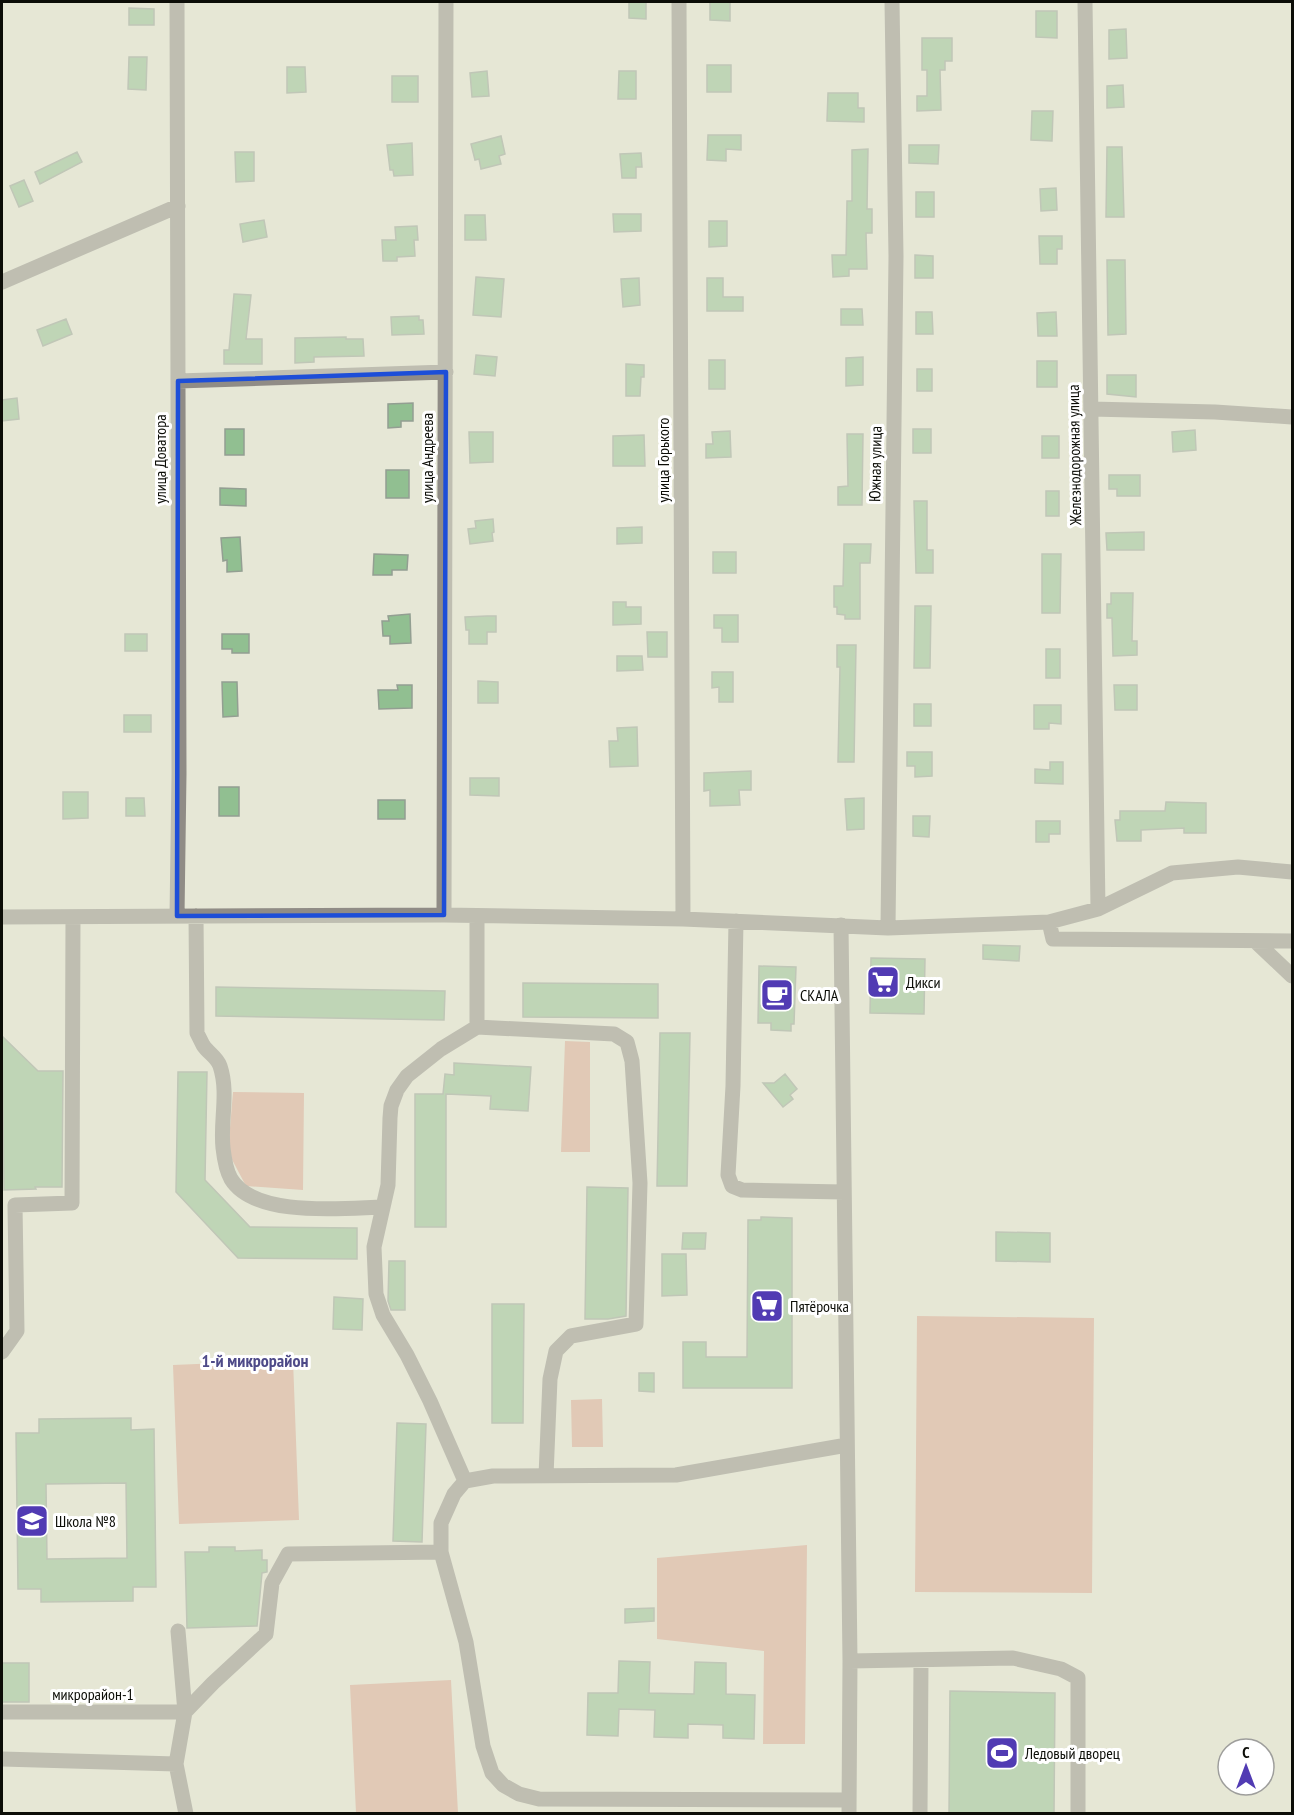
<svg xmlns="http://www.w3.org/2000/svg" width="1294" height="1815" font-family="'PT Sans Narrow',sans-serif">
  <style>
    .green { fill: #dba491 }
    .building { fill: #91bf91; stroke: #939f92; stroke-width: 1.5; fill-rule: evenodd }
    .lines { fill: none; stroke-linecap: round; stroke-linejoin: round }
    .minor { stroke: #908c86; stroke-width: 15 }
    .marked { fill: none; stroke: #1d4ed8; stroke-width: 4.5; stroke-linejoin: round }
    .labels { text-anchor: middle; stroke-width: 6; stroke-linejoin: round; paint-order: stroke }
    .street-label { font-size: 16px; fill: #0c0d07; stroke: #fff }
    .poi-label { font-size: 16px; fill: #0c0d07; stroke: #fff; text-anchor: start }
    .neighbourhood-label { font-size: 18px; font-weight: bold; fill: #4e4a88; stroke: #fff }
  </style>
  <rect width="100%" height="100%" fill="#e6e7d6"/>
  <path class="green" d="M565,1041L590,1042V1152H561Z
    M233,1092L304,1093L303,1190L246,1186L228,1152Z
    M917,1316L1094,1318L1092,1593L915,1592Z
    M293,1360L299,1520L179,1524L173,1365Z
    M602,1399L603,1447H572L571,1400Z
    M807,1545L805,1744H763L764,1651L657,1639V1558Z
    M451,1680L458,1813H356L350,1685Z"/>
  <path class="building" d="M629,2H646V19L629,18Z
    M710,2H730V21L710,20Z
    M129,8L154,9V25H129Z
    M1036,11H1057V38L1036,37Z
    M1126,29L1127,58L1109,59V30Z
    M922,38H952V61H945V70H940L941,110L917,111V96H927V70H922Z
    M129,57H147L146,90L128,89Z
    M707,65H731V92H707Z
    M287,67H305L306,92L287,93Z
    M487,71L489,96L472,97L470,73Z
    M619,71H636V99H618Z
    M392,76H418V102H392Z
    M1123,85L1124,107L1107,108V86Z
    M828,93H858V108H864V122L827,121Z
    M1032,111H1053L1052,141L1031,140Z
    M708,135H741V150L726,149V161L707,160Z
    M501,136L505,154L499,156L501,164L481,169L479,159L475,160L471,144Z
    M412,143L413,175L394,176L393,170H390L387,145Z
    M909,145H939L938,164L909,163Z
    M1107,147H1122L1124,217H1106Z
    M868,149L867,209H872V233H866L867,269H849V276L833,277L832,255H846L847,201H852V150Z
    M77,152L82,162L40,184L35,172Z
    M235,152H254V181L236,182Z
    M641,153L642,167H636V178H622L620,154Z
    M24,180L33,201L19,207L10,186Z
    M1056,188L1057,210L1041,211L1040,189Z
    M916,192H934V217H916Z
    M613,214H641V231L614,232Z
    M465,215H485L486,240H465Z
    M264,220L267,237L243,242L240,224Z
    M709,221H727V246L709,247Z
    M417,226L418,240H414L415,256L397,257V261H383L382,240H396L395,227Z
    M1039,236H1062V249H1057V264H1040Z
    M915,255L933,256V278H915Z
    M1107,260H1125L1126,334L1108,335Z
    M476,277L504,279L501,317L473,315Z
    M639,278L640,305L623,307L621,279Z
    M707,278H723V297H743V311H707Z
    M234,294L251,295L246,339H262V364H224V350H229Z
    M841,309H862L863,325H841Z
    M916,312H932L933,334H916Z
    M1056,312L1057,336H1038L1037,313Z
    M419,316V320H423L424,334L392,335L391,317Z
    M66,319L72,334L43,346L37,330Z
    M346,337V339H363L364,356L314,357V362L295,363V338Z
    M476,355L497,357L495,376L474,374Z
    M863,357V385L846,386V358Z
    M709,360H725V389H709Z
    M1037,361H1057V387H1037Z
    M626,364L644,365V377H641L640,396H626Z
    M917,369H932V391H917Z
    M1107,375H1136V397L1107,394Z
    M17,398L19,419L2,421V400Z
    M413,403V421H401V427L388,428V404Z
    M225,429H244V455H225Z
    M913,429H931V453H913Z
    M1195,430L1196,450L1173,452L1172,432Z
    M730,431L731,457L706,458V444H713L712,432Z
    M469,432H493V462L470,463Z
    M847,434H863L862,505H838V487L848,486Z
    M644,435L645,466H613V436Z
    M1042,436H1059V458H1042Z
    M386,470H409V498H386Z
    M1109,475H1140V496H1117V489H1109Z
    M220,488L246,489V506L220,505Z
    M1046,491H1059V516H1046Z
    M914,501H927V550H933V573H916Z
    M493,519L494,532L492,533L493,541L470,544L468,529L476,528L475,521Z
    M642,527V543L617,544V528Z
    M1144,532V550H1107L1106,533Z
    M240,537L242,571L227,572V560L223,561L221,538Z
    M844,544H871L870,563H860V619H845V615L837,614V607H834V586H843Z
    M713,552H736V573H713Z
    M374,554L408,555L407,570H392V575H373Z
    M1042,554H1061L1060,613H1042Z
    M1111,593H1133L1132,641H1137V655L1113,656L1112,618H1107V604H1111Z
    M613,602H626V607H641V624L613,625Z
    M915,606H931L930,668H914Z
    M410,614L411,643L390,644V636H383L382,621H389L388,616Z
    M714,615H738V642H722V628H714Z
    M487,616H496V632H487V644H469V630H466L465,617Z
    M647,632H667V657H648Z
    M125,634H147V651H125Z
    M222,634H249V653H232V649H222Z
    M837,645H856L854,762H838L840,667H837Z
    M1046,649H1060V678H1046Z
    M617,656H642L643,670L617,671Z
    M712,672H733V702H719V687L712,688Z
    M478,681L498,682V703H478Z
    M222,682H237L238,716L223,717Z
    M397,685H412V708L379,709L378,690H398Z
    M1114,685H1137V710H1115Z
    M914,704H931V726H914Z
    M1034,705H1061V724L1049,723V729H1034Z
    M124,715H151V732H124Z
    M637,727L638,766L610,767L609,741H618L617,728Z
    M907,752H932V776L915,777V766H907Z
    M1050,762H1063V784L1035,783V769L1050,770Z
    M751,771V790H739L740,805L710,806V790L704,791V773Z
    M470,778H499V796L470,795Z
    M219,787H239V816H219Z
    M63,792H88V818L63,819Z
    M126,798H144L145,816H126Z
    M864,798V829L847,830L845,799Z
    M378,800H405V819H378Z
    M1166,802L1206,803V833H1184V828L1141,830V841H1117L1115,820H1120V811H1165Z
    M913,816H930L929,837L913,836Z
    M1036,821H1060V834H1049V842H1036Z
    M983,945L1020,946L1019,961L983,959Z
    M871,958L925,959L924,1014L870,1013Z
    M759,966L796,967L794,1024H791V1031L771,1030V1023H758Z
    M523,983L658,984V1018L523,1017Z
    M216,987L445,991L444,1020L216,1016Z
    M660,1033H690L687,1186H657Z
    M2,1036L38,1071H63L62,1187H35L36,1189L4,1190Z
    M454,1063L531,1067L528,1111L490,1109L491,1096L446,1094V1227H415V1094H443L445,1074L454,1075Z
    M178,1072H207L205,1180L250,1227L357,1228V1259L238,1258L176,1192Z
    M785,1074L797,1089L790,1095L793,1099L783,1107L763,1083H774Z
    M587,1187L628,1188L626,1316L608,1319H585Z
    M761,1217L792,1218V1388H683V1342H706V1357H747L748,1220H761Z
    M996,1232L1050,1233V1262L996,1261Z
    M683,1233H706L705,1249H682Z
    M662,1254H686L687,1295L662,1296Z
    M389,1261H405V1310H391L388,1301Z
    M334,1297L363,1299L362,1330L333,1329Z
    M492,1304H524L523,1423H492Z
    M639,1373H654V1392L639,1391Z
    M131,1418V1430L154,1429L156,1587H133V1601L41,1602V1589H18L16,1433H39V1419ZM126,1483L127,1558L47,1559L46,1484Z
    M397,1423L426,1424L422,1542L393,1541Z
    M209,1547H235V1551L262,1550V1560H267V1572L262,1573L257,1626L187,1628L185,1552H209Z
    M654,1608V1621L625,1623V1609Z
    M619,1661L650,1662L649,1693L694,1694L695,1662L726,1663V1694L755,1695L754,1739L723,1738V1725L688,1724V1738L654,1737L655,1710L619,1709L618,1736L587,1735L588,1693H618Z
    M2,1663H29V1702H2Z
    M950,1691L1055,1693L1054,1814H949Z"/>
  <g class="lines">
    <path class="minor" d="M679,2L683,919
      M1085,2L1098,909
      M2,282L178,206
      M178,381L446,372
      M1091,409L1215,412L1292,417
      M444,915L446,2
      M177,916L179,774L177,2
      M196,916L197,1033C199,1037 201,1041 203,1045C208,1053 217,1057 220,1066C229,1093 220,1121 223,1148C224,1157 227,1172 231,1179C255,1218 343,1208 383,1207
      M2,917L444,915L683,919L888,928L1049,922L1098,909L1172,873L1238,867L1292,872
      M736,921L733,1086L728,1175L732,1186L742,1190L844,1192
      M1049,922L1053,939L1292,941
      M841,925L850,1661L849,1814
      M888,928L896,256L892,2
      M1255,941L1292,976
      M477,1027V916
      M2,1352L17,1331L15,1205L72,1203L73,917
      M847,1445L676,1475L493,1476L465,1481L454,1494L441,1523V1552L466,1642L483,1746L492,1773L503,1785L519,1794L539,1799L849,1800
      M465,1481L430,1401L407,1355L383,1315L376,1294L374,1247L388,1185L390,1118L391,1106L397,1090L407,1076L441,1049L477,1027L614,1034L627,1042L632,1061L640,1183L636,1324L571,1336L556,1351L550,1379L546,1476
      M850,1661L1013,1658L1061,1669L1078,1678V1814
      M2,1712H185L178,1631
      M2,1759L176,1764L186,1814
      M176,1764L185,1712L213,1683L266,1634L272,1583L288,1554L441,1552
      M920,1814L921,1661"/>
  </g>
  <path d="M0 0H1294V1815H0ZM446,372L444,915L177,916L178,381Z" fill="#e6e7d6" fill-opacity=".55" fill-rule="evenodd"/>
  <path class="marked" d="M446,372L444,915L177,916L178,381Z"/>
  <defs>
    <g id="supermarket-square" transform="scale(1.725)"><rect x="-9" y="-9" width="18" height="18" rx="4" fill="#513bb3" stroke="#fff"/><path d="M-6-5.5h2.5l.6 2H6L4.5 2H-2.5L-4.4-4H-6ZM-1.5 3.2a1.3 1.3 0 1 0 .1 0ZM3 3.2a1.3 1.3 0 1 0 .1 0Z" fill="#fff"/></g>
    <g id="cafe-square" transform="scale(1.725)"><rect x="-9" y="-9" width="18" height="18" rx="4" fill="#513bb3" stroke="#fff"/><path d="M-5.5-4.5H6V0H3Q3 3.5 0 3.5H-2.5Q-5.5 3.5-5.5 0ZM3-3.2v2h1.7v-2ZM-6 4.5H4V6H-6Z" fill="#fff"/></g>
    <g id="school-square" transform="scale(1.725)"><rect x="-9" y="-9" width="18" height="18" rx="4" fill="#513bb3" stroke="#fff"/><path d="M0-5L7-2L0 1L-7-2ZM-4 1L0 2.5L4 1V4Q0 6-4 4Z" fill="#fff"/></g>
    <g id="stadium-square" transform="scale(1.725)"><rect x="-9" y="-9" width="18" height="18" rx="4" fill="#513bb3" stroke="#fff"/><path d="M0-5a6.5 5 0 1 0 0 10a6.5 5 0 1 0 0-10ZM-3.5-1.8h7v3.6h-7Z" fill="#fff"/></g>
  </defs>
  <g fill-rule="evenodd">
    <use href="#supermarket-square" x="883" y="982"/>
    <use href="#cafe-square" x="777" y="995"/>
    <use href="#supermarket-square" x="767" y="1306"/>
    <use href="#school-square" x="32" y="1521"/>
    <use href="#stadium-square" x="1002" y="1753"/>
  </g>
  <g class="labels">
    <g class="street-label">
      <text transform="translate(1074 455) rotate(-91)" y="6">Железнодорожная улица</text>
      <text transform="translate(427 458) rotate(-90)" y="6">улица Андреева</text>
      <text transform="translate(160 459) rotate(-90)" y="6">улица Доватора</text>
      <text transform="translate(663 460) rotate(-90)" y="6">улица Горького</text>
      <text transform="translate(875 464) rotate(-89)" y="6">Южная улица</text>
      <text x="93" y="1700">микрорайон-1</text>
    </g>
    <g class="poi-label">
      <text x="906" y="988">Дикси</text>
      <text x="800" y="1001">СКАЛА</text>
      <text x="790" y="1312">Пятёрочка</text>
      <text x="55" y="1527">Школа №8</text>
      <text x="1025" y="1759">Ледовый дворец</text>
    </g>
    <g class="neighbourhood-label">
      <text x="255" y="1367">1-й микрорайон</text>
    </g>
  </g>
  <rect width="1294" height="1815" fill="none" stroke="#0c0d07" stroke-width="6"/>
  <g transform="translate(1246 1767)"><circle r="28" fill="#ffffff" stroke="#9e9e9c" stroke-width="1.5"/>
  <path d="M0-4.5L10 22L0 15L-10 22Z" fill="#513bb3"/>
  <text y="-9" font-size="16" font-weight="bold" text-anchor="middle" fill="#0c0d07">С</text>
  </g>
</svg>
